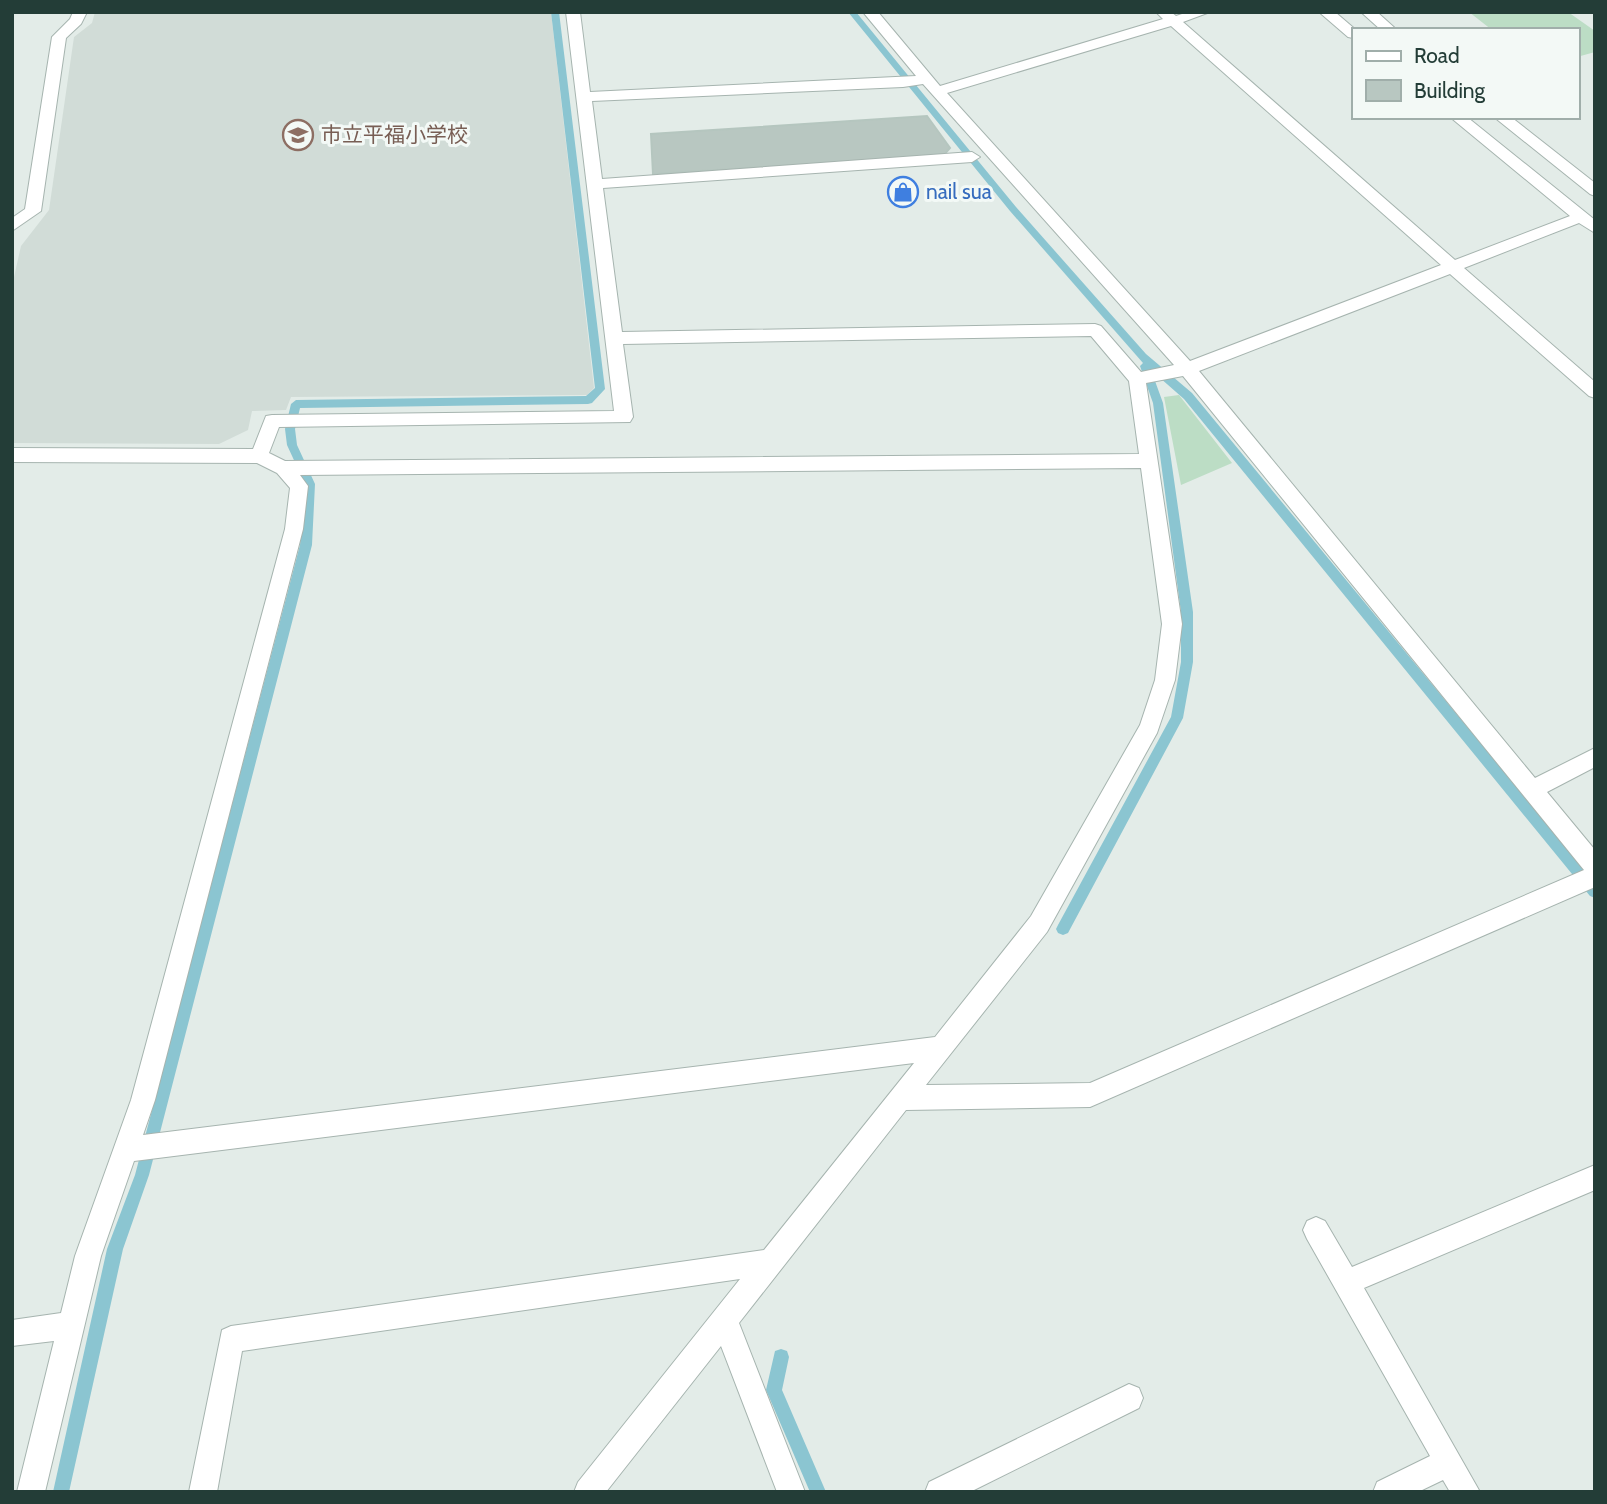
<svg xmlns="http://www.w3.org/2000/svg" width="1607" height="1504" font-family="Cabin,'Noto Sans JP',sans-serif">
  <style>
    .built { fill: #d1dcd7 }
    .green { fill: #bcddc5 }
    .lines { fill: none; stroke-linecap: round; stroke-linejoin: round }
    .stream { fill: #8bc5d1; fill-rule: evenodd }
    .building { fill: #b8c7c1; stroke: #b5c6bf; stroke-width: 2 }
    .minor-casing { stroke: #a6b4af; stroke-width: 2 }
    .minor { fill: #fff; fill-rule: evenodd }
    .labels { text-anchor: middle; stroke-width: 6; stroke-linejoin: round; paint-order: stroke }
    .far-education-label { font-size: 21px; fill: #785e54; stroke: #f3f9f6; text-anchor: start }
    .far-shop-label { font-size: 21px; fill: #366cbe; stroke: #f3f9f6; text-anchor: start }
  </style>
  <rect width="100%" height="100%" fill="#e3ece8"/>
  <path class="built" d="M95,12H551L594,388L587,395L291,397L286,410L252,411L248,430L219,444L12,443V286L21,246L49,210L74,37L92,23Z"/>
  <path class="green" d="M1469,12H1568L1595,31V52L1577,57V30H1492Z
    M1179,395L1232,463L1181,485L1164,397Z"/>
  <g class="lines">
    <path class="stream" d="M551,12H559L605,389L592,403L588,404L300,408L295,429L297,445L315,484L312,545L149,1175L123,1249L69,1492H53L107,1249L135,1175L300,545L305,484L287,445L285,429L291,404L296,400L586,396L595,388Z
      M848,12H856L1016,207L1146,354L1192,393L1595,882V898L1590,896L1184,399L1151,370L1163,403L1193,612V662L1183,718L1068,933L1063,935L1058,933L1056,929L1058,925L1171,717L1181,662V612L1153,403L1140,366L1143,363L1010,211Z
      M781,1349L787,1351L789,1357L782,1390L826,1492H810L766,1390L775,1351Z"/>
  </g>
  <path class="building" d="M927,116L950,148L943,156L653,174L651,134Z"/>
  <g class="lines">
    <g class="minor-casing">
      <path id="minor" d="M73,12H87L81,24L66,38L41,211L12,231V218L25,209L52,37L70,19Z
        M566,12H580L590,92L916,76L863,12H878L940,86L1163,19L1156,12H1171L1176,16L1188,12H1210L1183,22L1455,260L1570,216L1450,117H1467L1595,220V233L1579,223L1464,268L1595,382V398L1589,396L1450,274L1199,371L1535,778L1595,748V767L1547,792L1595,850V887L1090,1107L906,1110L739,1323L805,1492H777L721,1346L606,1492H574L578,1482L740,1279L242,1351L217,1492H189L222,1330L231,1326L764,1250L914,1063L134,1161L101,1256L45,1492H17L54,1341L12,1346V1320L61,1313L75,1256L131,1100L285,529L290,488L277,473L257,463L12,462V448L253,449L266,416L272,415L614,411ZM1171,26L1441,265L1190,361L947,93ZM923,84L1174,365L1141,372L1101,326L1095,324L622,332L603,188L972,162L980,157L972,152L602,179L592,101L903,87ZM1091,336L1129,381L1139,454L285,461L269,453L279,427L630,422L633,417L623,344ZM1183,376L1584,870L1090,1083L926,1085L1047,932L1157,733L1175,680L1182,624L1146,383ZM1141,468L1162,624L1155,680L1140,725L1031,916L935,1037L143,1135L155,1100L303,529L308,486L300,475Z
        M1319,12H1335L1356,30H1353V38L1348,37Z
        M1361,12H1377L1397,30H1381Z
        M1494,117H1511L1595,183V196L1590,194Z
        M1595,1165V1190L1364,1288L1480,1492H1450L1443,1480L1418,1492H1373L1377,1482L1430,1456L1307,1239L1303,1230L1307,1221L1316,1217L1325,1221L1352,1267Z
        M1129,1384L1139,1388L1143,1398L1139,1408L970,1492H925L929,1482Z"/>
    </g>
    <use href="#minor" class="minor"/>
  </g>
  <defs>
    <g id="school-ring" transform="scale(1.575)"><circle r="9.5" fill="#f3f9f6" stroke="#8d6e63" stroke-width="1.5"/><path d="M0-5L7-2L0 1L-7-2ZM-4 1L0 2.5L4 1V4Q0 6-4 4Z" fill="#8d6e63"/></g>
    <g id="shop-ring" transform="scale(1.575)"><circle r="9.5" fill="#f3f9f6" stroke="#3f7fe0" stroke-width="1.5"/><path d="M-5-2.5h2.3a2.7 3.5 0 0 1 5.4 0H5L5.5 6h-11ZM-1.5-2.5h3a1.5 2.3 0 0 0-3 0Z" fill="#3f7fe0"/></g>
  </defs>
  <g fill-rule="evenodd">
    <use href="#school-ring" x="298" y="135"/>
    <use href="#shop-ring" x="903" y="192"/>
  </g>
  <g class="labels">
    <g class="far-education-label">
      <text x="321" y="142">市立平福小学校</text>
    </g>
    <g class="far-shop-label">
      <text x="926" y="199">nail sua</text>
    </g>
  </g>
  <rect width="1607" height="1504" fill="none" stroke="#233d37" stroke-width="28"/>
  <rect x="1352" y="28" width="228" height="91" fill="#f3f9f6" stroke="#a0aeaa" stroke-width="2"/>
  <rect x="1366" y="51" width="35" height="10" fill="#ffffff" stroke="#a0aeaa" stroke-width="2"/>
  <text x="1414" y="63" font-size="21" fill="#233d37">Road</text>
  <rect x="1366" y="80" width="35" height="21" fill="#b8c7c1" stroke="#a0aeaa" stroke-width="2"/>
  <text x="1414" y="98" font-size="21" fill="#233d37">Building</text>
</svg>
